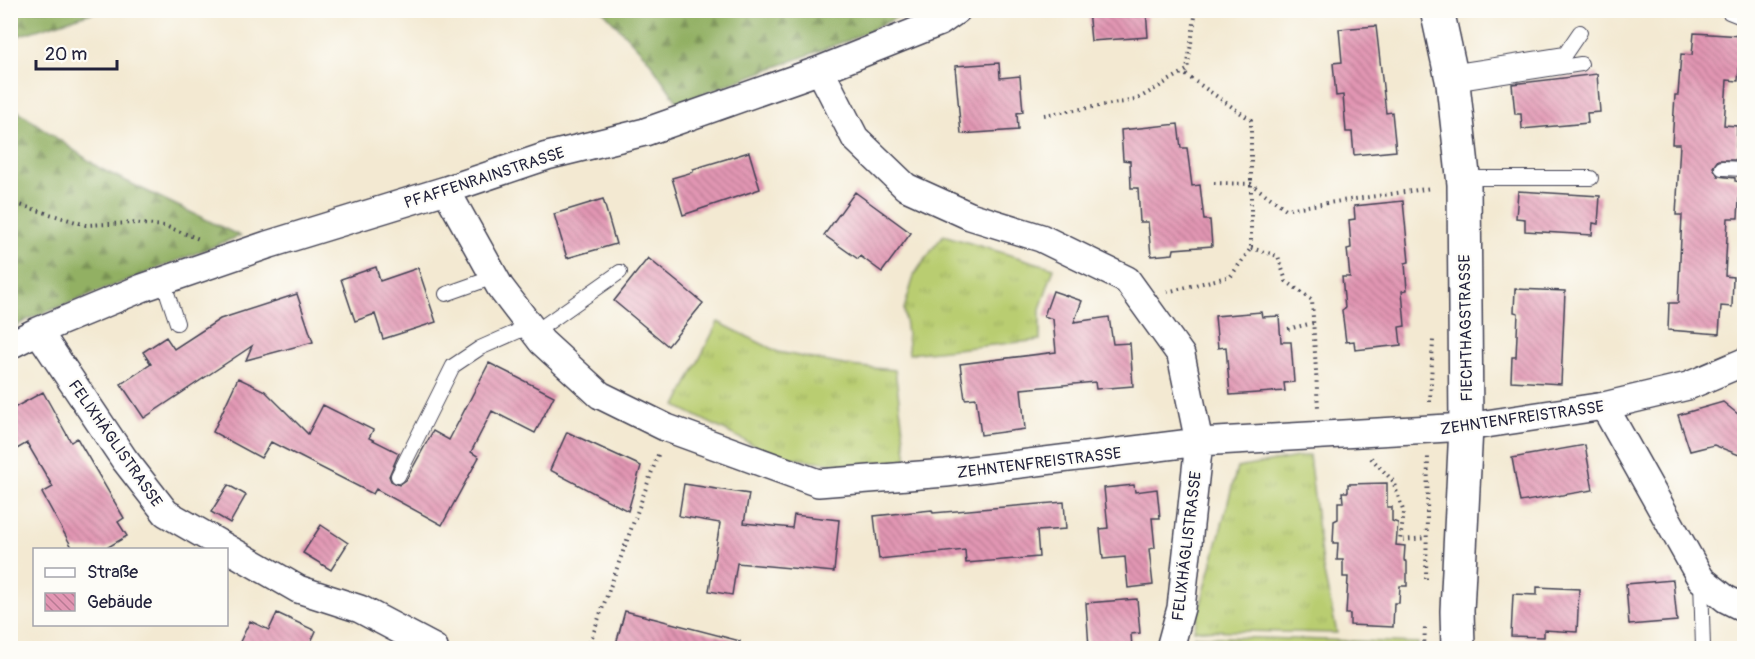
<svg xmlns="http://www.w3.org/2000/svg" width="1755" height="659" font-family="Pangolin,sans-serif">
  <style>
    .grass { fill: url(#grass-tufts); stroke: #6e7856; stroke-width: 1.5 }
    .forest { fill: url(#forest-firs); stroke: #5a694f; stroke-width: 1.5 }
    .building { fill: url(#building-back-hatch) }
    .lines { fill: none; stroke-linecap: round; stroke-linejoin: round }
    .service-casing { stroke: #414052; stroke-width: 16 }
    .minor-casing { stroke: #414052; stroke-width: 30 }
    .tertiary-casing { stroke: #414052; stroke-width: 36 }
    .path { stroke: #414052; stroke-width: 4; stroke-dasharray: 1.5 4.5; stroke-linecap: butt }
    .service { stroke: #fff; stroke-width: 14 }
    .minor { stroke: #fff; stroke-width: 27 }
    .tertiary { stroke: #fff; stroke-width: 33 }
    .labels { text-anchor: middle; stroke-width: 4.5; stroke-linejoin: round; paint-order: stroke }
    .street-label { font-size: 16px; fill: #22223b; stroke: #fdfcf7 }
  </style>
  <defs>
    <pattern id="grass-tufts" width="24" height="20" patternUnits="userSpaceOnUse" patternTransform="scale(1.5)"><rect width="24" height="20" fill="#b9cd71"/><path d="M3 7l-1-3M5 7V3M7 7l1-3M15 17l-1-3M17 17v-4M19 17l1-3" fill="none" stroke="#9fb063"/></pattern>
    <pattern id="forest-firs" width="22" height="20" patternUnits="userSpaceOnUse" patternTransform="scale(1.5)"><rect width="22" height="20" fill="#92b063"/><path d="M5 1l3.5 6h-7zM16 11l3.5 6h-7z" fill="#778f53"/></pattern>
    <pattern id="building-back-hatch" width="6" height="6" patternUnits="userSpaceOnUse" patternTransform="scale(1.5)"><rect width="6" height="6" fill="#e296b3"/><path d="M-1 5l2 2M0 0l6 6M5-1l2 2" fill="none" stroke="#b77a93"/></pattern>
  </defs>
  <rect width="100%" height="100%" fill="#fdfcf7"/>
  <filter id="ink" filterUnits="userSpaceOnUse"><feTurbulence type="fractalNoise" baseFrequency=".0167" numOctaves="2"/><feDisplacementMap in="SourceGraphic" scale="12" xChannelSelector="R" yChannelSelector="G"/><feConvolveMatrix kernelMatrix="1 2 1 2 8 2 1 2 1" color-interpolation-filters="sRGB"/></filter>
  <filter id="wash" filterUnits="userSpaceOnUse"><feTurbulence type="fractalNoise" baseFrequency=".008" numOctaves="4" result="noise"/><feDisplacementMap in="SourceGraphic" scale="24" xChannelSelector="R" yChannelSelector="G"/><feGaussianBlur stdDeviation="1.35" result="paint"/><feColorMatrix in="noise" values="0 0 0 0 0 0 0 0 0 0 0 0 0 0 0 0 0 1.4 0 .05"/><feComposite in="paint" operator="in"/></filter>
  <g filter="url(#wash)">
    <rect width="100%" height="100%" fill="#f3e9d2"/>
    <path class="grass" d="M943,235L1054,268L1040,309V340L909,354L904,309L915,273Z
      M718,322L778,352L849,366L895,370L907,460L848,465L775,456L676,406Z
      M1309,455L1322,564L1337,633L1194,630L1237,468Z
      M1194,636L1418,643V648H1193Z"/>
    <path class="forest" d="M11,10H98V11L11,38Z
      M603,11H911L849,40L678,103L648,59Z
      M11,106L101,169L240,236L29,319L11,329Z"/>
    <g id="blocks">
      <path class="building" d="M1088,10H1146L1148,37L1091,41Z
        M1376,26L1386,113L1392,112L1396,151L1354,155L1352,132H1346L1343,95L1336,96L1333,63L1342,62L1339,29Z
        M1694,33L1742,36L1738,81L1727,80L1724,125L1737,126L1736,160H1718L1713,167L1718,176L1735,178V181L1740,182L1738,218H1728L1725,276L1733,277L1732,307L1721,306L1719,334L1668,330L1669,303H1678L1682,215H1676L1680,144H1672L1675,95H1678L1681,54L1692,55Z
        M999,63L1000,78L1020,76L1023,112L1017,113L1018,130L961,134L955,66Z
        M1597,74L1600,112L1587,113L1588,123L1522,129L1521,114H1515L1512,84Z
        M1178,124L1181,148H1187L1192,186L1200,185L1204,220H1210L1212,246L1174,249L1173,254L1151,256L1148,222H1140L1138,188H1131L1130,161L1123,160L1121,130Z
        M749,152L760,189L683,215L672,178L693,172V169Z
        M1518,191L1600,196L1598,224L1593,223L1592,235L1525,231V219L1516,218Z
        M855,192L911,233L882,272L860,256L858,259L824,235Z
        M603,199L616,244L567,258L554,214Z
        M1403,201L1409,262L1405,263L1407,290L1402,291L1405,326L1399,327L1401,345L1355,350L1354,341L1346,342L1342,310L1345,308L1342,277H1350L1347,249L1351,248L1349,220L1355,219L1354,206Z
        M648,258L703,303L668,346L614,301Z
        M376,267L380,281L418,268L436,322L383,339L375,314L355,321L341,279Z
        M1515,289L1565,291L1561,384L1511,381L1512,357H1516L1518,313L1514,312Z
        M1053,291L1082,301L1074,322L1109,317L1113,344L1130,343L1133,386L1096,389L1095,382L1021,389L1025,429L981,435L976,398L965,399L960,364L1056,352L1053,319L1044,316Z
        M297,294L313,342L246,360L252,346L144,418L121,384L151,364L143,352L166,337L174,349L220,319Z
        M1261,312L1262,317L1279,316L1281,342H1291L1294,382L1284,383L1285,391L1230,395L1226,347L1218,348L1215,316Z
        M489,363L554,396L535,433L492,411L471,452L479,457L442,525L376,489L373,494L271,442L261,458L213,432L238,378L265,391L308,434L323,405L373,430L369,438L399,453L389,476L391,481L399,485L406,480L433,431L449,440Z
        M43,392L71,442L77,438L124,518L118,522L127,536L105,549H73L42,493L53,487L27,443L10,453V410Z
        M1723,402L1744,419V457L1714,445L1690,451L1678,415Z
        M567,432L641,466L628,511L550,470Z
        M1585,445L1593,490L1520,502L1512,458Z
        M1387,483V507H1392V521L1398,523L1396,545L1405,546L1404,560L1407,562V586H1400L1399,603H1394L1393,627L1350,625V614H1346L1348,577H1343V560H1337L1338,543H1333L1334,521L1338,519V502H1343L1342,492H1348V484Z
        M684,484L749,494L744,523L792,528L794,515L839,520L834,572L737,563L732,595L709,591L720,523L679,516Z
        M228,485L246,495L230,523L211,512Z
        M1134,485L1135,492L1157,489L1160,518H1152L1155,548L1149,549L1153,585L1128,588L1125,557L1103,559L1100,529L1108,528L1104,488Z
        M1064,502L1066,529L1037,531L1039,557L966,563L965,550L879,559L874,516L932,510L933,513Z
        M321,525L348,543L331,570L303,553Z
        M1673,580L1677,621L1629,625L1626,584Z
        M1537,587L1579,589L1577,632L1544,630V637L1511,636L1513,594L1537,595Z
        M1137,599L1140,633L1131,634L1132,648H1089L1086,603Z
        M625,611L740,641L739,648H631L616,644Z
        M277,613L316,631L308,648H311H237L250,621L269,630Z"/>
    </g>
  </g>
  <g filter="url(#ink)">
    <use href="#blocks" fill-opacity="0" stroke="#414052" stroke-width="1.5"/>
    <g class="lines">
      <g class="service-casing">
        <path id="service" d="M1729,12L1744,18
          M1450,72L1565,54L1580,32
          M1453,84L1581,64
          M1722,168L1744,169
          M1464,178H1591
          M163,281L177,323
          M446,294L494,277
          M535,332L620,272
          M398,476L453,366L480,348L530,326
          M1701,579L1703,648"/>
      </g>
      <g class="minor-casing">
        <path id="minor" d="M820,70L855,138L906,187L970,216L1041,238L1127,280L1181,355L1199,442L1181,608L1170,648
          M446,190L500,287L542,342L600,395L667,428L818,483L946,473L1199,442L1466,427L1604,406L1688,386L1744,362
          M38,331L124,459L166,513L298,589L360,609L434,648
          M10,345L38,331L142,288L267,245L446,190L547,156L645,132L820,70L940,22L957,10
          M1604,406L1701,579L1726,599L1744,608"/>
      </g>
      <g class="tertiary-casing">
        <path id="tertiary" d="M1437,10L1453,84L1464,184L1466,427L1457,611L1458,648"/>
      </g>
      <path class="path" d="M1044,115L1136,100L1187,70L1196,10
        M1214,183L1251,184L1286,209L1432,188
        M10,202L86,225L131,223L165,226L199,239
        M1251,248L1278,256L1286,281L1312,300L1318,408
        M1167,292L1231,276L1251,248V120L1183,73
        M1288,329L1313,323
        M1430,402L1433,340
        M1371,458L1393,481L1404,513L1400,540L1427,538
        M1426,579L1428,454
        M588,648L659,452
        M1424,648L1425,628"/>
      <use href="#service" class="service"/>
      <use href="#minor" class="minor"/>
      <use href="#tertiary" class="tertiary"/>
    </g>
  </g>
  <g class="labels">
    <g class="street-label">
      <text transform="translate(484 177) rotate(-18)" y="6">PFAFFENRAINSTRASSE</text>
      <text transform="translate(1465 328) rotate(-91)" y="6">FIECHTHAGSTRASSE</text>
      <text transform="translate(1522 417) rotate(-8)" y="6">ZEHNTENFREISTRASSE</text>
      <text transform="translate(116 443) rotate(55)" y="6">FELIXHÄGLISTRASSE</text>
      <text transform="translate(1039 462) rotate(-7)" y="6">ZEHNTENFREISTRASSE</text>
      <text transform="translate(1186 546) rotate(-83)" y="6">FELIXHÄGLISTRASSE</text>
    </g>
  </g>
  <rect width="1755" height="659" fill="none" stroke="#fdfcf7" stroke-width="36"/>
  <rect x="33" y="548" width="195" height="78" fill="#fdfcf7" stroke="#a5a5ac" stroke-width="1.5"/>
  <rect x="45" y="568" width="30" height="9" fill="#ffffff" stroke="#a5a5ac" stroke-width="1.5"/>
  <text x="87" y="578" font-size="18" fill="#22223b">Straße</text>
  <rect x="45" y="593" width="30" height="18" fill="url(#building-back-hatch)" stroke="#a5a5ac" stroke-width="1.5"/>
  <text x="87" y="608" font-size="18" fill="#22223b">Gebäude</text>
  <path d="M36 60v9h81v-9" fill="none" stroke="#22223b" stroke-width="3"/>
  <text x="45" y="60" font-size="18" fill="#22223b" stroke="#fdfcf7" stroke-width="4.5" paint-order="stroke">20 m</text>
</svg>
